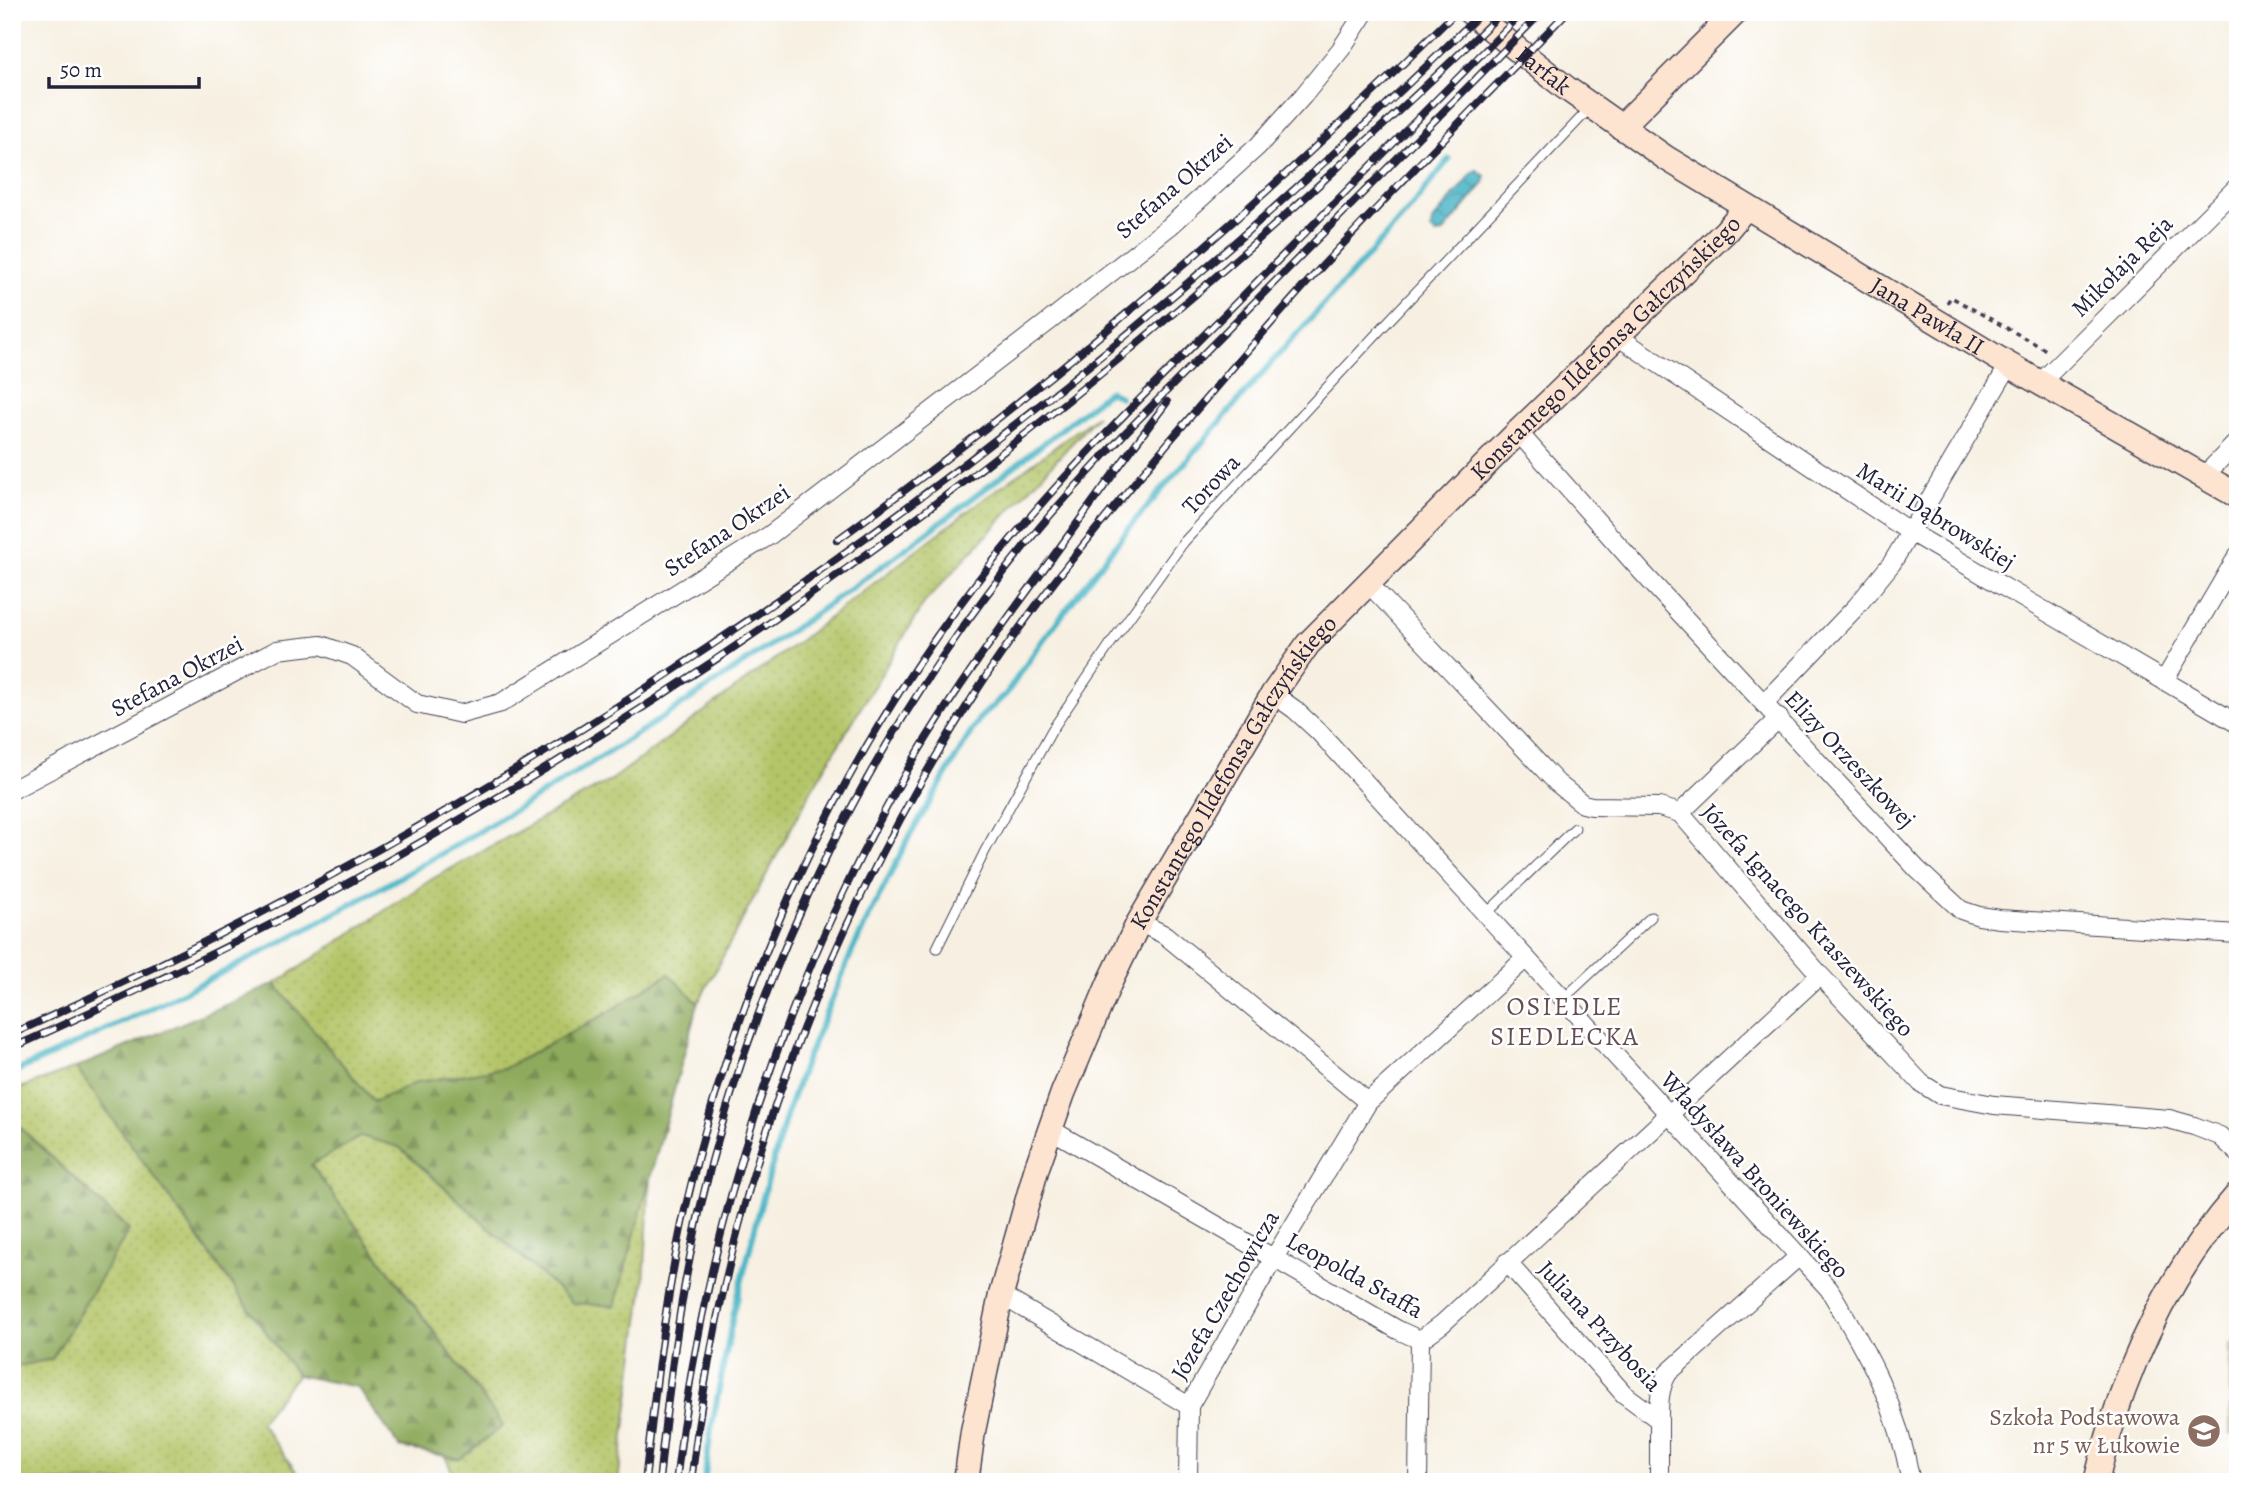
<svg xmlns="http://www.w3.org/2000/svg" width="2250" height="1494" font-family="Alegreya,serif">
  <style>
    .grass { fill: url(#grass-dots); stroke: #6a7452; stroke-width: 2 }
    .forest { fill: url(#forest-firs); stroke: #58664c; stroke-width: 2 }
    .garden { fill: #b3c568; stroke: #6a7452; stroke-width: 2 }
    .water { fill: url(#water-waves); stroke: #366c80; stroke-width: 2 }
    .lines { fill: none; stroke-linecap: round; stroke-linejoin: round }
    .stream { stroke: #49b5c6; stroke-width: 6 }
    .lane-casing { stroke: #424154; stroke-width: 11 }
    .street-casing { stroke: #424154; stroke-width: 20 }
    .secondary-casing { stroke: #424154; stroke-width: 27 }
    .path { stroke: #424154; stroke-width: 3.5; stroke-dasharray: 5 5; stroke-linecap: butt }
    .lane { stroke: #fff; stroke-width: 9 }
    .street { stroke: #fff; stroke-width: 18 }
    .secondary { stroke: #fde4d0; stroke-width: 24 }
    .rail-casing { stroke: #22223b; stroke-width: 8 }
    .rail { stroke: #fff; stroke-width: 5; stroke-dasharray: 16; stroke-linecap: butt }
    .labels { text-anchor: middle; stroke-width: 5; stroke-linejoin: round; paint-order: stroke }
    .street-label { font-size: 24px; fill: #22223b; stroke: #fff }
    .education-label { font-size: 24px; fill: #785e54; stroke: #fff; text-anchor: end }
    .neighbourhood-label { font-size: 26px; letter-spacing: 2px; fill: #654e53; stroke: #fff }
  </style>
  <defs>
    <pattern id="grass-dots" width="8" height="8" patternUnits="userSpaceOnUse" patternTransform="scale(1.75)"><rect width="8" height="8" fill="#b3c568"/><path d="M2 2h.1M6 6h.1" fill="none" stroke="#9aa95b" stroke-width="1.8" stroke-linecap="round"/></pattern>
    <pattern id="forest-firs" width="22" height="20" patternUnits="userSpaceOnUse" patternTransform="scale(1.75)"><rect width="22" height="20" fill="#8eaa5c"/><path d="M5 1l3.5 6h-7zM16 11l3.5 6h-7z" fill="#748a4d"/></pattern>
    <pattern id="water-waves" width="16" height="10" patternUnits="userSpaceOnUse" patternTransform="scale(1.75)"><rect width="16" height="10" fill="#49b5c6"/><path d="M0 5q4-4 8 0t8 0" fill="none" stroke="#3c93a2"/></pattern>
  </defs>
  <rect width="100%" height="100%" fill="#fff"/>
  <filter id="ink" filterUnits="userSpaceOnUse"><feTurbulence type="fractalNoise" baseFrequency=".0143" numOctaves="2"/><feDisplacementMap in="SourceGraphic" scale="14" xChannelSelector="R" yChannelSelector="G"/><feConvolveMatrix kernelMatrix="1 2 1 2 8 2 1 2 1" color-interpolation-filters="sRGB"/></filter>
  <filter id="wash" filterUnits="userSpaceOnUse"><feTurbulence type="fractalNoise" baseFrequency=".00686" numOctaves="4" result="noise"/><feDisplacementMap in="SourceGraphic" scale="28" xChannelSelector="R" yChannelSelector="G"/><feGaussianBlur stdDeviation="1.57" result="paint"/><feColorMatrix in="noise" values="0 0 0 0 0 0 0 0 0 0 0 0 0 0 0 0 0 1.4 0 .05"/><feComposite in="paint" operator="in"/></filter>
  <g filter="url(#wash)">
    <rect width="100%" height="100%" fill="#f7f0e2"/>
    <path class="grass" d="M1097,416L924,603L812,789L698,1003L668,974L606,1014L505,1068L418,1082L374,1102L275,984L432,879L613,779L798,642L965,513Z
      M76,1068L297,1375L260,1422L304,1482H12V1367L52,1359L129,1230L12,1120V1091Z
      M362,1136L399,1147L573,1303L615,1305L650,1176L644,1283L618,1482H458L456,1480L445,1456L460,1459L503,1425L311,1165Z"/>
    <path class="forest" d="M669,974L698,1003L615,1306L573,1303L399,1147L361,1136L311,1165L503,1426L460,1459L400,1447L357,1387L297,1375L76,1068L275,984L374,1102L418,1082L505,1068L606,1014Z
      M12,1120L129,1230L52,1359L12,1367Z"/>
    <path class="garden" d="M2230,1343H2238V1434H2230Z"/>
    <path class="water" d="M1477,170L1485,176L1484,183L1443,233L1436,234L1431,230L1432,222L1473,172Z"/>
    <g class="lines">
      <path class="stream" d="M12,1073C405,898 770,666 1104,395L1110,391L1120,397
        M704,1482L711,1430L733,1316L761,1204L787,1113L805,1063L854,947L908,839L979,719L1006,694L1043,640L1128,529L1271,363L1409,210L1449,159"/>
    </g>
  </g>
  <g filter="url(#ink)">
    <g class="lines">
      <g class="lane-casing">
        <path id="lane" d="M1485,915L1575,828
          M937,948L985,851L1052,730L1111,643L1183,543L1381,329L1591,107
          M1562,1000L1651,917"/>
      </g>
      <g class="street-casing">
        <path id="street" d="M1617,336L1910,532L2238,724
          M2041,382L2238,186
          M1518,432L1642,572L1917,869L1961,910L1979,916L2000,919L2238,934
          M2204,476L2238,441
          M1368,583L1557,783L1583,804L1592,806L1659,807L1680,813L1820,975L1921,1083L1940,1095L1994,1105L2169,1119L2194,1126L2220,1136L2238,1153
          M2164,681L2238,555
          M1273,694L1294,709L1319,732L1829,1289C1869,1355 1897,1404 1911,1482
          M1765,702L1856,607L1892,563L2009,365
          M12,790L277,650L321,645L352,656L417,704L461,714L501,703L770,535L1048,322L1170,226L1258,146L1303,96L1341,49L1365,12
          M1680,813L1779,718
          M1139,922L1165,935L1368,1102L1525,959
          M1050,1129L1398,1330L1420,1340L1442,1324L1820,975
          M1507,1262L1624,1394L1659,1420V1482
          M1001,1295L1189,1406L1188,1482
          M1189,1406L1274,1258L1368,1102
          M1659,1420C1659,1403 1659,1388 1668,1373L1798,1257
          M1418,1482L1420,1340"/>
      </g>
      <g class="secondary-casing">
        <g id="secondary">
          <path id="s1" d="M1470,12L1566,88L1666,158L2009,365L2238,496"/>
          <path d="M1621,127L1736,12"/>
          <path id="s2" d="M966,1482L973,1431L1001,1295L1037,1167L1063,1093L1109,984L1139,922L1273,694L1308,644L1518,432L1726,231L1746,207"/>
          <path d="M2096,1482C2121,1376 2166,1276 2238,1194"/>
        </g>
      </g>
      <path class="path" d="M1947,303L1951,297L2048,351"/>
      <use href="#lane" class="lane"/>
      <use href="#street" class="street"/>
      <use href="#secondary" class="secondary"/>
      <g class="rail-casing">
        <path id="rail" d="M837,540C1057,381 1263,203 1456,12
          M12,1034C566,784 1051,439 1482,12
          M12,1048C123,998 234,946 341,887C701,690 1034,448 1335,170C1391,118 1448,66 1502,12
          M645,1482C655,1391 665,1299 685,1210C738,976 843,748 994,560C1064,472 1145,394 1224,315C1324,214 1423,113 1523,12
          M659,1482C668,1392 679,1302 699,1213C757,962 875,725 1040,527C1068,494 1098,462 1127,431L1542,12
          M676,1482C704,1231 785,980 912,762C954,691 1003,624 1052,558C1090,506 1128,453 1167,402
          M691,1482C723,1198 823,926 979,687C1036,599 1105,518 1173,437C1217,386 1260,335 1305,285C1390,191 1480,103 1567,12"/>
      </g>
      <use href="#rail" class="rail"/>
    </g>
  </g>
  <defs>
    <g id="school-disc" transform="scale(1.75)"><circle r="9.5" fill="#8d6e63" stroke="#fff"/><path d="M0-5L7-2L0 1L-7-2ZM-4 1L0 2.5L4 1V4Q0 6-4 4Z" fill="#fff"/></g>
  </defs>
  <g fill-rule="evenodd">
    <use href="#school-disc" x="2204" y="1431"/>
  </g>
  <g class="labels">
    <g class="street-label">
      <text dy="8" stroke="none"><textPath href="#s1" startOffset="94">Farfak</textPath></text>
      <text transform="translate(1174 186) rotate(-41)" y="8">Stefana Okrzei</text>
      <text transform="translate(2122 266) rotate(-45)" y="8">Mikołaja Reja</text>
      <text dy="8" stroke="none"><textPath href="#s1" startOffset="550">Jana Pawła II</textPath></text>
      <text dy="8" stroke="none"><textPath href="#s2" startOffset="1334">Konstantego Ildefonsa Gałczyńskiego</textPath></text>
      <text transform="translate(1211 484) rotate(-47)" y="8">Torowa</text>
      <text transform="translate(1936 516) rotate(32)" y="8">Marii Dąbrowskiej</text>
      <text transform="translate(727 530) rotate(-34)" y="8">Stefana Okrzei</text>
      <text transform="translate(177 676) rotate(-28)" y="8">Stefana Okrzei</text>
      <text transform="translate(1850 759) rotate(47)" y="8">Elizy Orzeszkowej</text>
      <text dy="8" stroke="none"><textPath href="#s2" startOffset="766">Konstantego Ildefonsa Gałczyńskiego</textPath></text>
      <text transform="translate(1808 920) rotate(48)" y="8">Józefa Ignacego Kraszewskiego</text>
      <text transform="translate(1755 1175) rotate(48)" y="8">Władysława Broniewskiego</text>
      <text transform="translate(1355 1275) rotate(29)" y="8">Leopolda Staffa</text>
      <text transform="translate(1225 1295) rotate(-60)" y="8">Józefa Czechowicza</text>
      <text transform="translate(1600 1326) rotate(47)" y="8">Juliana Przybosia</text>
    </g>
    <g class="education-label">
      <text x="2180" y="1425">Szkoła Podstawowa<tspan x="2180" dy="28">nr 5 w Łukowie</tspan></text>
    </g>
    <g class="neighbourhood-label">
      <text x="1565" y="1015">OSIEDLE<tspan x="1565" dy="30">SIEDLECKA</tspan></text>
    </g>
  </g>
  <rect width="2250" height="1494" fill="none" stroke="#fff" stroke-width="42"/>
  <path d="M49 77v10h150v-10" fill="none" stroke="#22223b" stroke-width="3.5"/>
  <text x="60" y="77" font-size="21" fill="#22223b" stroke="#ffffff" stroke-width="5" paint-order="stroke">50 m</text>
</svg>
